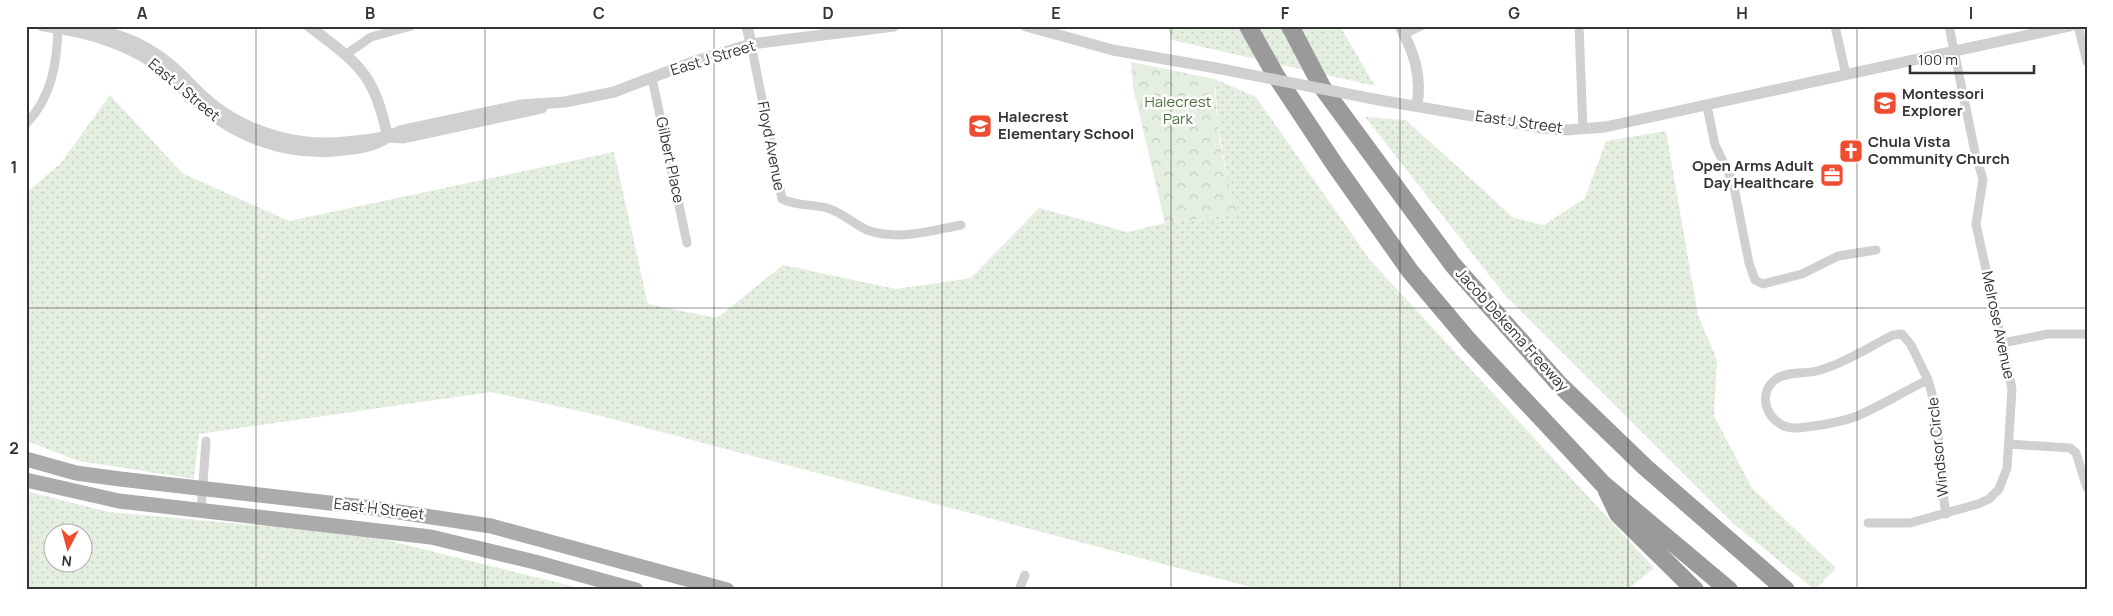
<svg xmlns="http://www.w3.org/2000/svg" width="2113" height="616" font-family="Manrope,sans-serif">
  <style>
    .grass { fill: url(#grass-dots); fill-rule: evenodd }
    .forest { fill: url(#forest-crowns) }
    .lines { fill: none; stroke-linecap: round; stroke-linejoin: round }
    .minor { stroke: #d0d0d0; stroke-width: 9 }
    .tertiary { stroke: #d0d0d0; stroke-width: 11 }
    .primary { stroke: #ababab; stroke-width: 15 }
    .motorway { stroke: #9a9a9a; stroke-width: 18 }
    .tertiary-bridge { stroke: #d0d0d0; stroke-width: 11 }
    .grid { fill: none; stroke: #333; stroke-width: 1; stroke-opacity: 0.55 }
    .labels { text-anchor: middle; stroke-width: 5; stroke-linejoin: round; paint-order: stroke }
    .street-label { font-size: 15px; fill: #333; stroke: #fff }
    .poi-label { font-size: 15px; font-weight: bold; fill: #333; stroke: #fff; text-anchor: start }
    .park-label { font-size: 15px; fill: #49723c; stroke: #fff }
    .neatline { fill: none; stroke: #333; stroke-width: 2 }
    .grid-label { font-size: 16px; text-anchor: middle; font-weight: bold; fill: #333 }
  </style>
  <defs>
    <pattern id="grass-dots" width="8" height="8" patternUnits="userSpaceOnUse" patternTransform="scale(1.25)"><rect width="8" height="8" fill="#e5efe1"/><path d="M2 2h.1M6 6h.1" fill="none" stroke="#c5cdc2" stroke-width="1.8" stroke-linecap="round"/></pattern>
    <pattern id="forest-crowns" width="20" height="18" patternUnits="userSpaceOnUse" patternTransform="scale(1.25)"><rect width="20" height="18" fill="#e5efe1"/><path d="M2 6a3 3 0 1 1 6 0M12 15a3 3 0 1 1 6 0" fill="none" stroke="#c5cdc2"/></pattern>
  </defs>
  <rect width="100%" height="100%" fill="#fff"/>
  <path class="grass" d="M1167,26H1340L1375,86L1172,40Z
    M1215,79L1256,97L1370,260L1654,568L1627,590H1262L593,414L491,392L199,434L194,479L79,461L26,441V193L61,163L110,95L182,173L289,221L614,152L648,304L717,318L783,265L896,289L971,278L1039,208L1127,232L1165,223L1240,214L1230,194L1218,125Z
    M1365,117L1406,120L1514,218L1544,225L1585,198L1606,141L1666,131L1698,315L1717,360L1714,416L1752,488L1836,568L1815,590L1735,525L1504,294Z
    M26,491L109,512L366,535L588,590H26ZM52,534H82V564H52Z"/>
  <path class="forest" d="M1131,62L1215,79C1215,119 1223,178 1240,214L1165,223L1133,87Z"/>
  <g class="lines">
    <path class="minor" d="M1579,26L1583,129
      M1835,26L1846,75
      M2078,26L2087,62
      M1404,34L1421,26
      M751,44L782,199C796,206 812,204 827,208C843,213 854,224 867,230C898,241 930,231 961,225
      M345,55L371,37L411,26
      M652,78L687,243
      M1707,106L1715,145L1733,182L1749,263L1755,280L1763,284L1802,274L1838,256L1876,250
      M26,124C52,97 57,63 58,28
      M1902,334L1911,345L1928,380C1904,391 1881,406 1857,416C1839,423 1817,426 1797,428C1771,430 1753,396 1776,379C1787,371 1805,374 1817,371C1843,364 1869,347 1893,335Z
      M2002,343L2048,334H2087
      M1928,380C1942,423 1938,469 1946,514
      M2009,444L2070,448L2076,453L2087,488
      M201,510L206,441
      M1868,523H1910L1978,504L1989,499L1999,489L2007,468L2012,389L1976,224L1983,179L1976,157L1949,26
      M1019,590L1025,575"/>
    <path class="tertiary" d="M43,26C75,30 111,39 140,55C162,67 177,85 195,101C233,136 283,155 334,151C353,149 373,148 388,137L404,138L542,108
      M309,26C329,42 356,59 369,82C379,99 383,118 388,137
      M747,26L751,44
      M1026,26L1113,50L1216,68
      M1400,26C1414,53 1422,75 1417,105
      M67,30C105,26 143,41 172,66C187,79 200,95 216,107C252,134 301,147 346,142C363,140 385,139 400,131L521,105L565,102L614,92L698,60L751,44L894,26
      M1379,100L1542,128L1567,130L1605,127L2070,26"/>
    <path class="primary" d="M26,459L76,473L120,479L373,508L491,526L727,590
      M26,480L119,501L431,537L535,562L636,590"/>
    <path class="motorway" d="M1248,26L1276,76L1335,165L1410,271L1469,341L1603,484L1729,590
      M1290,26L1322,87L1453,265L1559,384L1645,467L1786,590
      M1607,491L1618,514L1695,590"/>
    <path class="tertiary-bridge" d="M1216,68L1379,100"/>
  </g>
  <path class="grid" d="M256,26V590M485,26V590M714,26V590M942,26V590M1171,26V590M1400,26V590M1628,26V590M1857,26V590M26,308H2087"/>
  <defs>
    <g id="school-square" transform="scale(1.25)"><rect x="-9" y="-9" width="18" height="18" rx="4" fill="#ee4d30" stroke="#fff"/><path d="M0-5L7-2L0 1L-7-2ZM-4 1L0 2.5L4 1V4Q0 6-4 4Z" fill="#fff"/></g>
    <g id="church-square" transform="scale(1.25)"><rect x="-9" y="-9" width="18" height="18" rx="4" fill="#ee4d30" stroke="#fff"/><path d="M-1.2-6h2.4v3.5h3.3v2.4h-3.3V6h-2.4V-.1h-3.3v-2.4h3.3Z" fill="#fff"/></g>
    <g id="office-square" transform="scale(1.25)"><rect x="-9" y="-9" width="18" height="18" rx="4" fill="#ee4d30" stroke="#fff"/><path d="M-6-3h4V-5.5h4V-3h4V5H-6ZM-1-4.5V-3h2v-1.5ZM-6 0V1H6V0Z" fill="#fff"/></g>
  </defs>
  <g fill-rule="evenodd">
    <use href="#school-square" x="1885" y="103"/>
    <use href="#school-square" x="980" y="126"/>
    <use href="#church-square" x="1851" y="151"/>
    <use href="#office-square" x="1832" y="175"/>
  </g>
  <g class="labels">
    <g class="street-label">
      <text transform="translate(713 58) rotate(-17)" y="5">East J Street</text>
      <text transform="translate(184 90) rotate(40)" y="5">East J Street</text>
      <text transform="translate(1519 122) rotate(8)" y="5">East J Street</text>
      <text transform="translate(771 146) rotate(79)" y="5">Floyd Avenue</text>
      <text transform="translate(670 160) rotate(78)" y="5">Gilbert Place</text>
      <text transform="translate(1998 325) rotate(78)" y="5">Melrose Avenue</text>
      <text transform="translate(1512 330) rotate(48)" y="5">Jacob Dekema Freeway</text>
      <text transform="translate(1938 447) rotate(-96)" y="5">Windsor Circle</text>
      <text transform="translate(379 509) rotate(7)" y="5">East H Street</text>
    </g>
    <g class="poi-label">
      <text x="1902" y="99">Montessori<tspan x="1902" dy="17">Explorer</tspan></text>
      <text x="998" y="122">Halecrest<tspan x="998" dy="17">Elementary School</tspan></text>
      <text x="1868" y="147">Chula Vista<tspan x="1868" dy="17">Community Church</tspan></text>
      <text x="1814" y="171" text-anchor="end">Open Arms Adult<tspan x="1814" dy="17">Day Healthcare</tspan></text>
    </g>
    <g class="park-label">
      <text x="1178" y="107">Halecrest<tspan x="1178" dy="17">Park</tspan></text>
    </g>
  </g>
  <rect width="2113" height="616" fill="none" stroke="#ffffff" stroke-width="55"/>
  <g transform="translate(68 548) rotate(186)"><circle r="24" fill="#ffffff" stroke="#adadad"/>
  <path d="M0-4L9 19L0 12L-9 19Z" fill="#ee4d30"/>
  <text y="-8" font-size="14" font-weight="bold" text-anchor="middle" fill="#333333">N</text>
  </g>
  <path d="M1910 65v8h124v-8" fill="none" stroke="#333333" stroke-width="2.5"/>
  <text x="1918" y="65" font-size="15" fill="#333333" stroke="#ffffff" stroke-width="4" paint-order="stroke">100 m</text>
  <rect x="28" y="28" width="2058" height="560" class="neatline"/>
  <g class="grid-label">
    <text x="142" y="19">A</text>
    <text x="370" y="19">B</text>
    <text x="599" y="19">C</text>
    <text x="828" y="19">D</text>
    <text x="1056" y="19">E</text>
    <text x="1285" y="19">F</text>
    <text x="1514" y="19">G</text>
    <text x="1742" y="19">H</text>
    <text x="1971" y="19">I</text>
    <text x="14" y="173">1</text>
    <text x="14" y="454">2</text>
  </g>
</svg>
